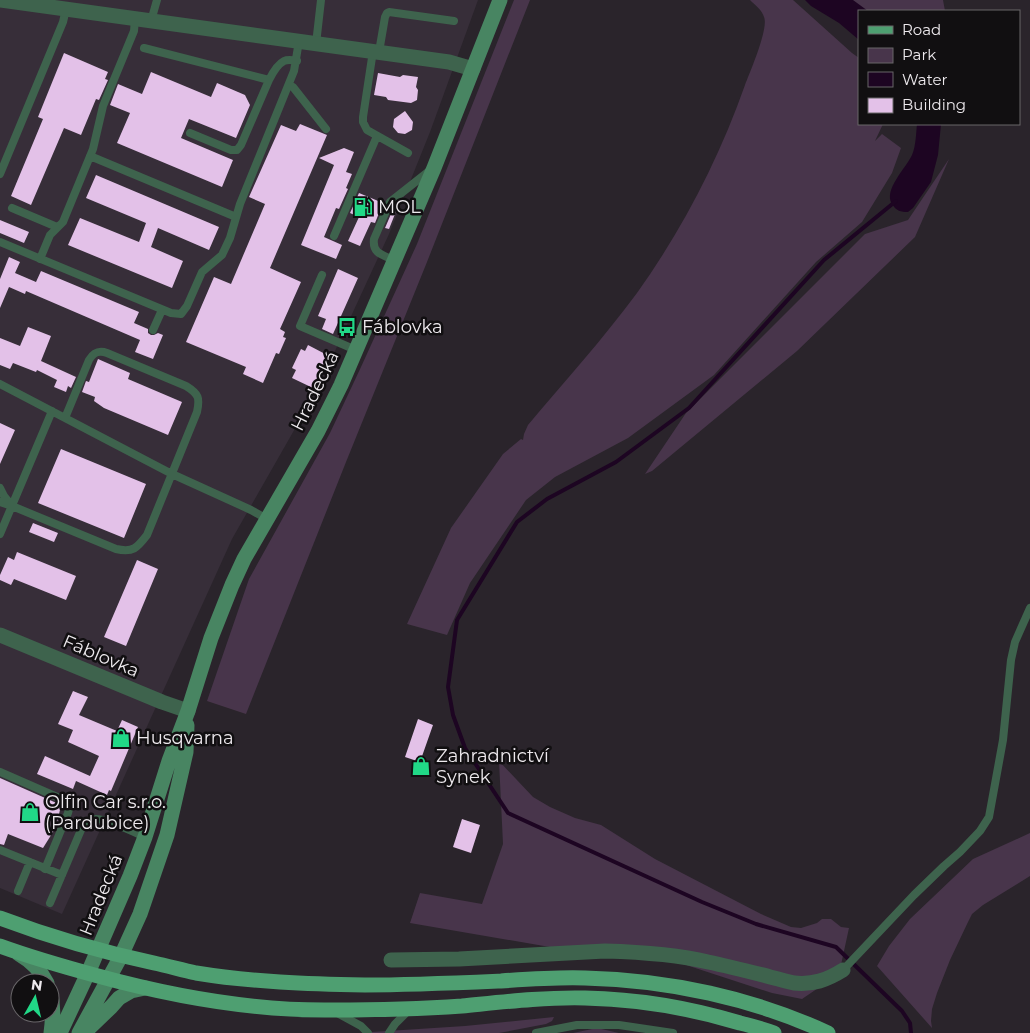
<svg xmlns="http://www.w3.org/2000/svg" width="1030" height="1033" font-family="Montserrat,sans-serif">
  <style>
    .built { fill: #372e39 }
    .green { fill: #48354b }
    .water { fill: #1d0522 }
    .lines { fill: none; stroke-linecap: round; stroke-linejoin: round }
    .stream { stroke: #1d0522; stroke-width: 4 }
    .building { fill: #e3c1e8 }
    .lane { stroke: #3e634d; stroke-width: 8 }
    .street { stroke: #3e634d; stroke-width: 15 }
    .secondary { stroke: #488562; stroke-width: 15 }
    .primary { stroke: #4e9f71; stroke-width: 15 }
    .labels { text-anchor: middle; stroke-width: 5; stroke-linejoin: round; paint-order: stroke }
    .poi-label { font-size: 18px; fill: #ede9ed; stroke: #110f11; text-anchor: start }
    .street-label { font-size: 18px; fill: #ede9ed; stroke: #110f11 }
  </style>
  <rect width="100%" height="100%" fill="#2a242b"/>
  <path class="built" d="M0,0H478L430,132L389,234L317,390L232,539L62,914L0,888Z"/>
  <path class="green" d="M514,0H530L427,262L346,462L246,714L207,701L249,579L330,433L361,367L417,244Z
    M750,0H793L852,53L859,58V124H883L875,141L882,134L901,148L892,173L862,222L816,262L714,375L628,438L555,477L526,500L470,583L447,635L407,624L451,528L503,454L521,439L523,440L524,434L528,425C565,381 603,339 637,293C682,230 719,159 745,85C750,72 769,28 764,17C762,10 755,5 750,0Z
    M851,0H943L945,11H866Z
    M949,159L915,237L797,351L652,471L645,474L686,413L865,234L908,220Z
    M499,761L533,797L550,807L575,818L601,825L655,859L761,914L791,927L801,928L817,923L822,919H831L841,927L849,928L839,974L802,999L772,993L677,962L573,951L410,923L420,893L482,904L503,844Z
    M1030,833V876L983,905L972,914L968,922L950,960L937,993L932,1009L931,1021L932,1028L877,966L889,946L910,919L973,859Z
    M554,1017L552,1021L546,1024L499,1033H372V1032L465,1026Z
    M597,1028L619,1033H573Z"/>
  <path class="water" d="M805,0H853L868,11H859V40L839,23L811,6Z
    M917,124H941L938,155L931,182L913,208L908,212C901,212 896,211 892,204C883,190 906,168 912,155C916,146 916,133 917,124Z"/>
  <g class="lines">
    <path class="stream" d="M896,201L824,260L689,408L616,462L547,499L517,522L457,620L448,687L453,715L465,748L508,813L702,902L756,924L836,947L902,1011L910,1023L911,1033"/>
  </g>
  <path class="building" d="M64,53L108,72L105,79L108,80L99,100L96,99L81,135L64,128L31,205L11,196L43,119L38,117Z
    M151,72L211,97L217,83L245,95L250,105L236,138L189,119L181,138L233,160L222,187L117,143L130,113L110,105L118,84L142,94Z
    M378,73L400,77L403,75L418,77L416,87L418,90L417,100L411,103L388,100L386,97L374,95Z
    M405,111L413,122L412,130L405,134L398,133L393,127L394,119Z
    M300,124L327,135L270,268L301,282L280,329L285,332L283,337L286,338L279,354L276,353L263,383L243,374L246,367L186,342L214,277L231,284L265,204L249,197L281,125L296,131Z
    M344,148L354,152L346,172L352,174L346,188L348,189L339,209L336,208L324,237L342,245L336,259L301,245L334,165L319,158Z
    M96,175L219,227L209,250L158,228L151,247L183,261L172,288L68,245L80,218L139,242L146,223L86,198Z
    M359,193L383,203L375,223L371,222L360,246L348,241L359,217L350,213Z
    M394,207L397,209L389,229L385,228Z
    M0,220L29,232L24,243L0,233Z
    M9,257L20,262L15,273L36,282L41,271L139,312L134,323L148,329V333L151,335H154L158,333L163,335L153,359L135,352L140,340L26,291L25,294L9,287L0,308V279Z
    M338,269L358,278L333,334L322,329L326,319L318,316Z
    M28,327L51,336L41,361L76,377L71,388L68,386L66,392L54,387L57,380L37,370L36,372L13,363L10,369L0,365V338L20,346Z
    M308,345L329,356L313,388L292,378L296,370L292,368L301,349L305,351Z
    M98,359L130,373L128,379L182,402L168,435L104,408L94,401L95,397L82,392L86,381L89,382Z
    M0,423L15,430L0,464Z
    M61,449L146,484L124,538L38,503Z
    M33,523L58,533L54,542L29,532Z
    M17,552L76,576L66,600L14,579L11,585L0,580V575L8,557L14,560Z
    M137,560L158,569L126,646L104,637Z
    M73,691L88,697L79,715L117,731L122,720L138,727L111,791L109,790L107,795L76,781L73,789L37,774L45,756L90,776L99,756L68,742L73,730L58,724Z
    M418,719L433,725L420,762L405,757Z
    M0,778L61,805L58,819L53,832L43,848L8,834L4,845L0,844Z
    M462,819L480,825L471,853L453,847Z"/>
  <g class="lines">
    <path class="lane" d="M151,21L157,0
      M316,44L321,0
      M144,48L269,80C272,74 278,64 284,61C288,59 293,60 297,61
      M373,51L363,117V122L367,130L408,153
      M379,52L385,17L387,13L389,12L454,21
      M289,85L293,87L326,129
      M190,133L231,150H237L241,145L269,80
      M90,156L236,217
      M0,174L63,22L66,9
      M12,208L57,227
      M334,236L377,136
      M0,242L171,313L181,314L187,306L202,272L222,255L230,238L240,204L294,71L299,41
      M40,259L50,235L63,222L65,217L93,149L103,106L134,31L135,19
      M394,260C383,255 372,254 374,239L390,202L428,172
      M322,275L300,326L356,350
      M153,330L162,310
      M0,384L172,474L251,510L267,519
      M0,488L4,496L12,506L0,502
      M12,506L116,549C133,553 137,548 147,535L197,412C200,398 199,394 186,386L107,353C99,350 94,352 89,360L65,418
      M0,534L52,411
      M0,772L64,800L70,805L68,813L45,869
      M0,850L62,875
      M18,891L30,862
      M50,903L81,830C84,824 89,820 96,819C107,819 134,832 145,837
      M843,970L914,895L944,866L960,852L980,831L989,817L1003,740L1011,660L1015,642L1030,608
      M339,1014L361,1026L368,1033
      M389,1033L395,1024L409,1010
      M536,1033L577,1025H619L673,1033"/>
    <path class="street" d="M0,0L449,62L473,69
      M0,635L162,702L188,711
      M391,960L459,959L605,951C640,952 675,954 708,962C737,968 766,976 794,983C813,985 827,980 843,970"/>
    <path class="secondary" d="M19,954C31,961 41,971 47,983
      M50,991C54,1005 53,1018 51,1033
      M60,1033L88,973L130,876L145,837L169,761L188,711L211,638L232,585L244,559L318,431L341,385L434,168L500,0
      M79,1033L121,956L140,914L167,835L186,752L187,725
      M84,1033L111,1007L119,998L131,991L145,988"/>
    <path class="primary" d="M0,918C50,937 102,952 154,963C168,966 182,970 196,973C251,982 309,984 365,985C410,985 455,983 501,981C529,979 557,977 585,978C668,980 753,998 828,1033
      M0,946C33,958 65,967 98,976C175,997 252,1011 332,1010C376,1010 419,1009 462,1006C503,1002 544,997 585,998C638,999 690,1008 740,1023C752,1026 763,1029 774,1033"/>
  </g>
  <defs>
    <g id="fuel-bare" transform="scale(1.5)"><path d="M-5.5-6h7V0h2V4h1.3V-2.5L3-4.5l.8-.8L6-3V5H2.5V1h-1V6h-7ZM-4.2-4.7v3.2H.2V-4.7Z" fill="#21d887" stroke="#110f11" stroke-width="2.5" paint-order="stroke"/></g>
    <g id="bus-bare" transform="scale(1.5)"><path d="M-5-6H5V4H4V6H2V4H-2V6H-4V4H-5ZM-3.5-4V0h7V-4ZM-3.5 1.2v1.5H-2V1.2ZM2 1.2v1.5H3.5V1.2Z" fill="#21d887" stroke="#110f11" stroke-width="2.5" paint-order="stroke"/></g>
    <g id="shop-bare" transform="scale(1.5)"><path d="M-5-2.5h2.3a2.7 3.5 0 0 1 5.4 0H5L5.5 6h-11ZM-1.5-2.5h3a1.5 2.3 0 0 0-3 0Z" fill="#21d887" stroke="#110f11" stroke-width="2.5" paint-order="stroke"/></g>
  </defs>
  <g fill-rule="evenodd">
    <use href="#fuel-bare" x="363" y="207"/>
    <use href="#bus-bare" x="347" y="327"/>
    <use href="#shop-bare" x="121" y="738"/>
    <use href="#shop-bare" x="421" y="766"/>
    <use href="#shop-bare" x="30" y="812"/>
  </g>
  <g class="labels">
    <g class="poi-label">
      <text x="378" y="213">MOL</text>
      <text x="362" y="333">Fáblovka</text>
      <text x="136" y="744">Husqvarna</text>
      <text x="436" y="762">Zahradnictví<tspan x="436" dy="21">Synek</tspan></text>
      <text x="45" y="808">Olfin Car s.r.o.<tspan x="45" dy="21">(Pardubice)</tspan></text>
    </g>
    <g class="street-label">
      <text transform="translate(315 391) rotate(-64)" y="6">Hradecká</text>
      <text transform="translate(101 656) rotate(23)" y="6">Fáblovka</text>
      <text transform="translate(101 895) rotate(-68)" y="6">Hradecká</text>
    </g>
  </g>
  <rect x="858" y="10" width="162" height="115" fill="#110f11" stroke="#696669"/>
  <rect x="868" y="26" width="25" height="8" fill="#4e9f71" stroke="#696669"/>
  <text x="902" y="35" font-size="15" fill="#ede9ed">Road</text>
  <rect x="868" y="48" width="25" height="15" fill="#48354b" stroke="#696669"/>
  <text x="902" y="60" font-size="15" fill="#ede9ed">Park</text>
  <rect x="868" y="72" width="25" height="15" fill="#1d0522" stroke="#696669"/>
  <text x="902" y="85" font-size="15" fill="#ede9ed">Water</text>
  <rect x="868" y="98" width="25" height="15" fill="#e3c1e8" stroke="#696669"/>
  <text x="902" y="110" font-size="15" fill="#ede9ed">Building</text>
  <g transform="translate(35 998) rotate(8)"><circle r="24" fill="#110f11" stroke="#696669"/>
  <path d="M0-4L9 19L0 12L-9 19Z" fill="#21d887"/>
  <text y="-8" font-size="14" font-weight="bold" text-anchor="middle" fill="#ede9ed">N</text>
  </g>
</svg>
